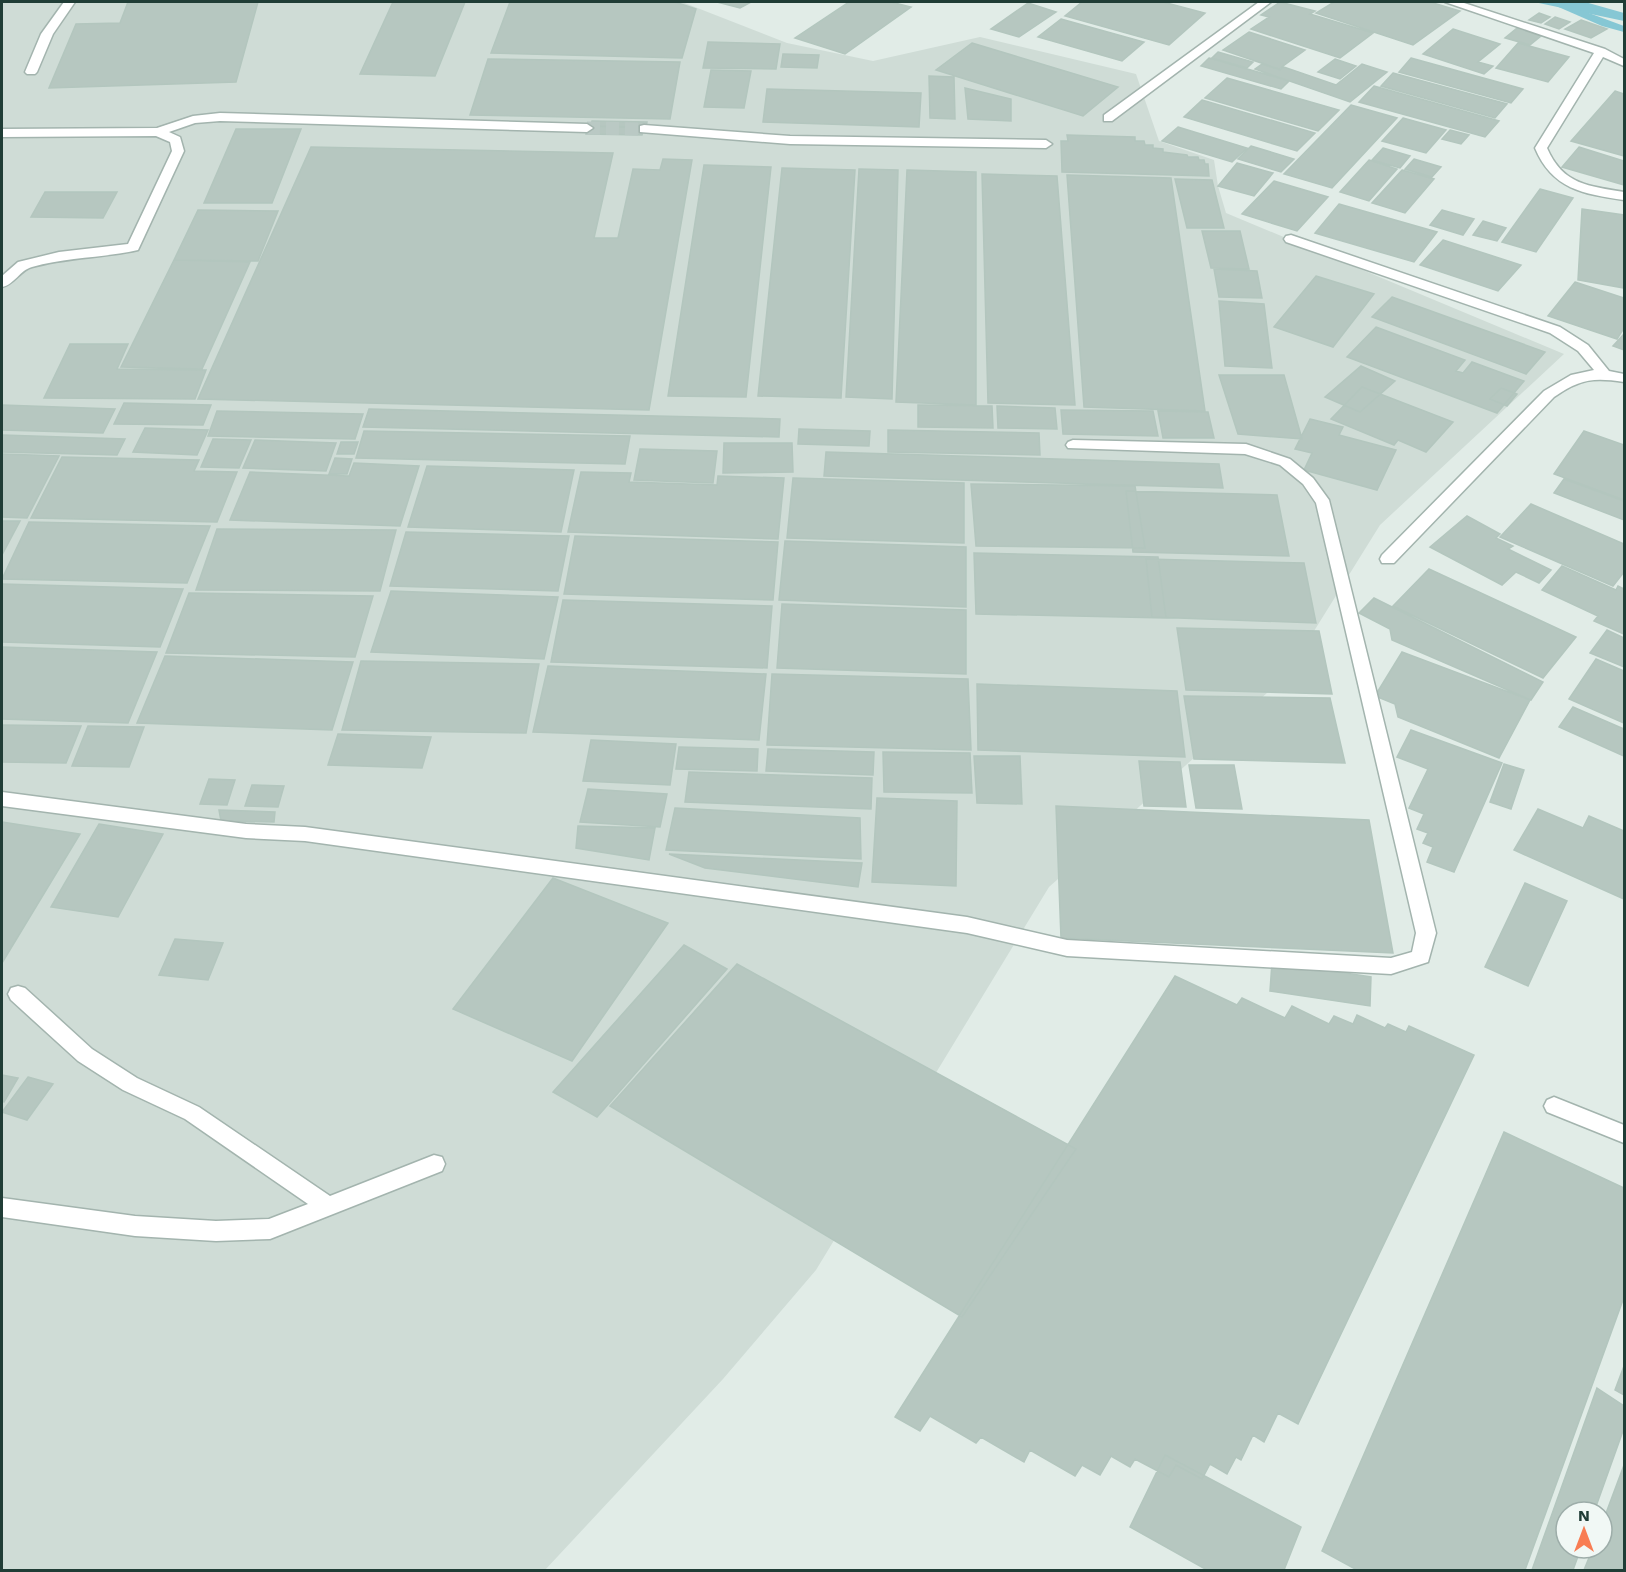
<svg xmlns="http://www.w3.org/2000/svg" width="1626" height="1572" font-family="'Work Sans',sans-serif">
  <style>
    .built { fill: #cfdcd6 }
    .water { fill: #86c7d4 }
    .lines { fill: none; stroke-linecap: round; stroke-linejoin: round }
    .stream { fill: #86c7d4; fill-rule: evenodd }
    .building { fill: #b6c7c0; stroke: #b3c6be; stroke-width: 1.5 }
    .minor-tunnel { stroke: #bac9c4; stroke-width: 13; stroke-dasharray: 13 6; stroke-linecap: butt }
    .minor-casing { stroke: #a3b4ae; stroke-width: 3 }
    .minor { fill: #fff; fill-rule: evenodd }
  </style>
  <rect width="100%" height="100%" fill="#e1ece7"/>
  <path class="built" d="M2,2H682L787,43L873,61L980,37L1136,74L1159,141L1214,160L1218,186L1226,213L1564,354L1380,525L1286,676L1049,887L816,1270L723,1379L545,1570H2Z"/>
  <path class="water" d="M1534,2H1585L1624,13V21Z"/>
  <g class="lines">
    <path class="stream" d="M1547,2H1559L1624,26V32L1602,26Z"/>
  </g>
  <path class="building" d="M128,2H258L236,82L49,88L76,24L120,23Z
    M393,2H465L435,76L360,74Z
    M510,2H675L696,9L682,58L491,53Z
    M717,2H751L740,8Z
    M849,2H891L911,7L845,54L795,38Z
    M1082,2H1163L1205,13L1169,45L1065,16Z
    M1280,2L1315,11L1310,14L1373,33L1340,58L1251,29L1269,17L1261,15Z
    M1334,2H1430L1460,11L1413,45L1316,13Z
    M1028,3L1056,12L1019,37L991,29Z
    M1539,13L1550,17L1541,23L1529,20Z
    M1555,17L1570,22L1559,29L1545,24Z
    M1061,19L1144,42L1122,61L1038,37Z
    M1581,20L1607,29L1591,38L1565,29Z
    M1517,28L1541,36L1530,45L1505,38Z
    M1453,29L1500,44L1478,62L1493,66L1484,74L1423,54Z
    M1249,32L1305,50L1279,69L1223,50Z
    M708,42L780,44L776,69L703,68Z
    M972,43L1118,87L1083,116L936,70Z
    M1518,43L1569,57L1548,82L1496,68Z
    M1218,52L1253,62L1247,68L1212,58Z
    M783,54L819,55L817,68L781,67Z
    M1209,58L1289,81L1281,89L1201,66Z
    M1411,58L1523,89L1511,103L1399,72Z
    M488,59L680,62L670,119L470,115Z
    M1335,59L1356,66L1340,79L1318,72Z
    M1262,64L1280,70L1284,67L1336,85L1362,64L1387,72L1350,102L1255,69Z
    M711,70L751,71L744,108L704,107Z
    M1393,73L1507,104L1495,118L1381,86Z
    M929,76L954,77L955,119L930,118Z
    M1227,78L1339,110L1318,131L1205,98Z
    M1374,86L1499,121L1485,137L1359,102Z
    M965,88L1011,99V121L968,119Z
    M767,89L921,93L919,127L763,122Z
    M1615,91L1624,94V156L1571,141Z
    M1202,100L1315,133L1297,151L1184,117Z
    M1351,105L1397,118L1332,188L1284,174Z
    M1403,118L1446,130L1426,153L1382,141Z
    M592,121L647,122L646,127L591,126Z
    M588,126L644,128L642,135L586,134Z
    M1178,127L1247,148L1232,162L1162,141Z
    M236,129H301L272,203H204Z
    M1450,130L1469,135L1461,144L1442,139Z
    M1067,135L1135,137V141H1144L1145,145H1153V148L1163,149V152L1187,155L1188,157H1198L1199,160H1204L1205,164H1208L1209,176L1062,172L1061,141H1068Z
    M1251,146L1294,159L1281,172L1238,159Z
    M311,147L613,153L594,238H618L633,169L660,170L663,159L692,160L649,410L198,399Z
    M1579,147L1624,161V185L1562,167Z
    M1383,148L1410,156L1400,168L1372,160Z
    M1414,159L1441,167L1432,177L1405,169Z
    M1369,160L1397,169L1369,201L1340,192Z
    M1237,163L1273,173L1254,196L1218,186Z
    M704,165L771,167L746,397L668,396Z
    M782,168L855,170L841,398L758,396Z
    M859,169L898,170L892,399L846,397Z
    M907,170L976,172V405L896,402Z
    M1402,170L1434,179L1405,213L1372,203Z
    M982,174L1057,176L1075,405L988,403Z
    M1067,175L1171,178L1205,411L1084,407Z
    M1175,179L1212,180L1224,228H1187Z
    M1274,181L1328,197L1297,231L1242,214Z
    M1540,189L1573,198L1536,252L1502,242Z
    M45,192H117L103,218L31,217Z
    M1339,204L1437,232L1414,262L1315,233Z
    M1582,209L1624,215V288L1578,280Z
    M198,210L278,211L258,261L174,260Z
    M1442,210L1474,219L1463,235L1430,225Z
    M1483,221L1506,228L1497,241L1473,235Z
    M1202,231H1240L1249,269L1211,268Z
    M1443,240L1521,265L1498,291L1420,265Z
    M174,260L250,262L202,369L121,367Z
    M1214,269L1257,271L1262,298L1219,297Z
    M1316,276L1374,294L1333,347L1274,327Z
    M1575,282L1624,298V328L1617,339L1548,316Z
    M1392,297L1545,352L1526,374L1372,317Z
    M1219,301L1264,304L1272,368L1225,366Z
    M1376,327L1465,360L1456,371L1463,373L1472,362L1524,381L1497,413L1347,357Z
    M1624,334V350L1613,346Z
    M70,344H128L117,369L206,370L195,399L44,398Z
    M1361,366L1395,381L1360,412L1325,397Z
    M1219,375H1284L1302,439L1238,434Z
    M1362,387L1453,422L1426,452L1398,440L1394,445L1331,419Z
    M1501,388L1517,394L1507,406L1490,399Z
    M124,403L211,405L203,425L114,424Z
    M2,405L115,409L103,433L2,430Z
    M918,405L992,406L993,428L918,427Z
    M997,406L1055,408L1057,429L998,428Z
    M369,409L780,419L779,437L363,427Z
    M1061,410L1153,411L1158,436L1063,434Z
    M217,411L363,414L355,439L208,436Z
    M1158,411L1208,412L1214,438H1163Z
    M1310,419L1343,427L1339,435L1396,450L1377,490L1304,470L1312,453L1295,449Z
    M145,428L208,430L197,455L133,452Z
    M799,429L870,431L869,446L798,444Z
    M888,430L1039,433L1040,455L888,452Z
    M364,431L630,436L625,464L356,458Z
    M1584,431L1624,445V500L1554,474Z
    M2,435L125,439L117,455L2,452Z
    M213,439L251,440L239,468L201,467Z
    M255,440L336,443L326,471L243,468Z
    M341,442H358L354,454H337Z
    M724,443H792L793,472L723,473Z
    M640,449L717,451L713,483L634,480Z
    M826,452L1219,464L1223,488L824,476Z
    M2,454L59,456L27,518L2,517Z
    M62,457L199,460L194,471L237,472L217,522L31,518Z
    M335,458L352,459L347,474H329Z
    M354,463L419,466L400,526L230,520L250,472L349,476Z
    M427,466L574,470L561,532L408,527Z
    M581,472L631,473L629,482L717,485L718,476L784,478L778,539L568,532Z
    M793,478L964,483V543L787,538Z
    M1564,479L1624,501V520L1554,493Z
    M971,484L1135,486L1145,548L976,546Z
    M1126,491L1277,495L1289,556L1133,552Z
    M1531,504L1624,544V572L1613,586L1500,537Z
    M1467,516L1500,534L1496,538L1513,546L1508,549L1551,570L1539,583L1516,572L1502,585L1430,547Z
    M2,521H20L2,555Z
    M29,522L210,526L187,583L2,579Z
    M217,529L396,530L380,591L196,590Z
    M406,532L569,536L558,591L390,586Z
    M575,536L778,542L773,600L564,594Z
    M785,541L966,547V607L779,600Z
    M974,553L1158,557L1166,618L976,614Z
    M1146,559L1304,563L1316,623L1152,617Z
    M1562,566L1616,590L1618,586L1624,589V634L1594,621L1598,616L1542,590Z
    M1429,569L1576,637L1543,678L1393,606Z
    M2,584L183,589L160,647L2,642Z
    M391,591L558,597L544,659L371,652Z
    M189,593L373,596L355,657L166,653Z
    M1374,598L1543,682L1531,700L1392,640L1390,629L1359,613Z
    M563,600L772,606L767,668L551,662Z
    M782,604L966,610V674L777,668Z
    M1177,628L1319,631L1332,694L1186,690Z
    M1607,630L1624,638V667L1590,653Z
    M2,647L157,652L128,723L2,719Z
    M1402,652L1530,700L1499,758L1398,717L1395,704L1375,696Z
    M165,656L353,662L332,730L137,723Z
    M1596,659L1624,671V723L1569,699Z
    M361,661L539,664L526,733L342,730Z
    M548,666L766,674L759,740L533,732Z
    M772,674L968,679L971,750L767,745Z
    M977,684L1177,691L1185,757L978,750Z
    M1184,696L1330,698L1345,763L1194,759Z
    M1573,707L1624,729V756L1559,727Z
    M2,725L81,726L66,763L2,762Z
    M88,726L144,727L129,767L72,766Z
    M1411,730L1502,763L1454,872L1427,862L1433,847L1423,843L1428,833L1417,829L1424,814L1409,808L1428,769L1397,757Z
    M338,734L431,737L422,768L328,765Z
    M591,740L676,744L670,785L583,781Z
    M679,747L758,749L757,771L676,769Z
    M768,749L874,752L873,775L766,771Z
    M883,752L970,753L972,793L884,792Z
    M974,756H1020L1022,804L977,803Z
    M1139,761L1180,762L1186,807L1144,806Z
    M1504,764L1524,770L1511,809L1490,802Z
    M1189,765H1234L1242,809L1196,808Z
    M689,772L872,778L871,809L685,802Z
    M209,779L235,780L227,805L200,804Z
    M252,785L284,786L278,807L245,806Z
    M588,789L667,794L660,827L580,822Z
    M877,798L957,801L956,886L872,882Z
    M1056,806L1369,820L1393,953L1061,938Z
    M675,808L860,818L861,859L666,850Z
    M1538,809L1583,828L1589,816L1624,831V899L1514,850Z
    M219,810L275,812L274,822L221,821Z
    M2,822L80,834L2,963Z
    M99,824L163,834L118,917L51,907Z
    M578,826L655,828L649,860L576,848Z
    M669,854L862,863L858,887L705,868Z
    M553,878L668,923L572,1061L453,1009Z
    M1525,883L1567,901L1528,986L1485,967Z
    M175,939L223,943L208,980L159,975Z
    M684,945L727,969L597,1117L553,1092Z
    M1272,962L1371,977L1370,1006L1270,991Z
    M737,964L1076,1149L962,1317L610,1106Z
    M1175,976L1237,1005L1242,998L1285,1018L1292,1006L1329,1024L1334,1016L1353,1024L1357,1015L1385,1028L1388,1024L1406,1032L1409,1026L1474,1055L1298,1424L1278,1413L1264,1442L1253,1435L1241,1460L1236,1457L1227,1474L1210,1464L1202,1479L1176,1465L1169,1477L1135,1459L1130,1467L1111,1456L1100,1475L1082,1465L1075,1476L1030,1450L1024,1462L981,1437L976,1443L930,1416L920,1431L895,1417Z
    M2,1075L18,1078L4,1102L2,1101Z
    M28,1077L53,1084L27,1120L2,1112Z
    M1504,1132L1624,1188V1297L1525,1570H1357L1322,1551Z
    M1624,1366V1395L1615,1390Z
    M1597,1388L1624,1406V1428L1594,1512H1566V1548H1581L1573,1570H1532Z
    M1165,1455L1301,1527L1284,1570H1207L1130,1527Z
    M1624,1465V1570H1584L1593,1548H1602V1524Z"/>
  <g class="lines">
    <path class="minor-tunnel" d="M587,128L644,129"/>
    <g class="minor-casing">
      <path id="minor" d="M64,2H75L53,34L37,72L35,74H27L25,72L41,34Z
        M1259,2H1271L1112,121H1104V115Z
        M1445,2H1461L1605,49L1624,59V66L1603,57L1547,148C1563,185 1589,186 1624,192V200C1583,194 1552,189 1535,148L1594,53Z
        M220,113L587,124L593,128L587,132L220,121L195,123L169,132L180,137L184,151L138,250C103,258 67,257 32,267C20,270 14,285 2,287V276L18,262L59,252L128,244L172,151L170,142L156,136L2,137V129L157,128L193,116Z
        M644,125L790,136L1046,140L1052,144L1046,148L790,144L640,132V126Z
        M1291,235L1560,327L1588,345L1609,371L1624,374V382C1593,377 1580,379 1554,397L1394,563H1382L1380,559L1382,555L1544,391L1571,375L1594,370L1578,351L1550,333L1286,242L1284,239L1286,236Z
        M1073,440L1246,444L1290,459L1313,478L1329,500L1436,933L1428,962L1391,974L1067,956L967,933L305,841L246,838L2,806V792L246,824L305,827L967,917L1067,940L1391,958L1412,952L1416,933L1316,503L1303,484L1280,465L1245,454L1068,448L1066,445L1068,442Z
        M18,986L25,988L92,1049L137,1078L199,1107L330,1196L434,1155L442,1157L445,1164L442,1171L270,1239L216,1241L135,1236L2,1217V1198L135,1216L216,1221L269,1219L308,1204L185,1119L123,1090L78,1061L11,1000L8,994L11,988Z
        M1554,1097L1624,1125V1143L1547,1112L1544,1106L1547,1100Z"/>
    </g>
    <use href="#minor" class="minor"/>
  </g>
  <rect width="1626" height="1572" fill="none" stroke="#203d36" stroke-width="6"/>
  <g transform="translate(1584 1530)"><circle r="28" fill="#f1f8f5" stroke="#9dada9" stroke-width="1.5"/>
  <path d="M0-4.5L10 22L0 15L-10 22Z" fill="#f87d53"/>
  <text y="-9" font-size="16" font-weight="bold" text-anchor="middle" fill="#203d36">N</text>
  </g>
</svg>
